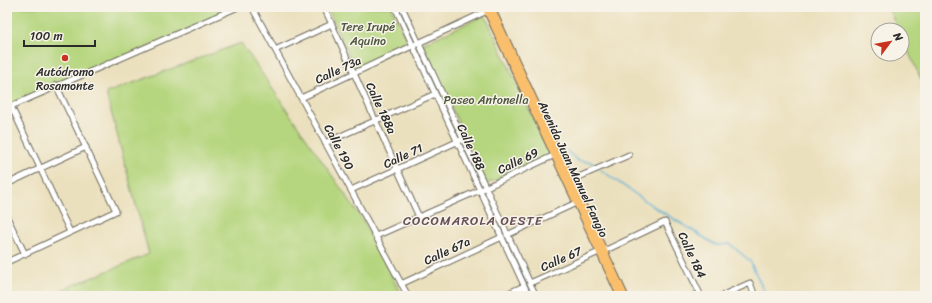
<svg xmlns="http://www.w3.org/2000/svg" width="932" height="303" font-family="Sriracha,sans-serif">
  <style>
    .green { fill: #b5d67e; stroke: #708054 }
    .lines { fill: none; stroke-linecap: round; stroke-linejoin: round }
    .stream { stroke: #5cb0d7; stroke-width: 1.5 }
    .minor-casing { stroke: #6e6a5e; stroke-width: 7 }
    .major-casing { stroke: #6e6a5e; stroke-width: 8 }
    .minor { stroke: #fff; stroke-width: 5 }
    .major { stroke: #f9bf6d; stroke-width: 6 }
    .poi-dot { fill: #c8321e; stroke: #f7f3e8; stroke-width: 1.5 }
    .labels { text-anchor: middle; stroke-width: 3; stroke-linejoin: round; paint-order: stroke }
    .park-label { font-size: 12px; fill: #4e5640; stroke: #f7f3e8 }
    .street-label { font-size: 12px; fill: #2b2b2b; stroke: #f7f3e8 }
    .poi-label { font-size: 12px; fill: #2b2b2b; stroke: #f7f3e8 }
    .neighbourhood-label { font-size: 13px; letter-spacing: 1px; fill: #664f57; stroke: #f7f3e8 }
  </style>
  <rect width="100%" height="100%" fill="#f7f3e8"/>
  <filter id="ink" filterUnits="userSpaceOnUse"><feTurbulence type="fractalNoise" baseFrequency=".025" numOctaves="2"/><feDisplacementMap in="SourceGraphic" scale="8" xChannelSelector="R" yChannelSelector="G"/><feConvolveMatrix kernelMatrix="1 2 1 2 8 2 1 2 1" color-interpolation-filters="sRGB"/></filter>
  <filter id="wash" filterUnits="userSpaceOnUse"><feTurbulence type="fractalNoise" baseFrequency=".012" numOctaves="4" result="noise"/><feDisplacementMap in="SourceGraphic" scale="16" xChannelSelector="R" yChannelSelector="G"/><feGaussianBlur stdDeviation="0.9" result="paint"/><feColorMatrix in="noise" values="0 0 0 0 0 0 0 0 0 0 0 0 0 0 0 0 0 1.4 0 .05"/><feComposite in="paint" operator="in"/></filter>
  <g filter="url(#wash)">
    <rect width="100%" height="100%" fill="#ebe0bd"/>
    <path class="green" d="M7,7H238L7,110Z
      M327,7H391L409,45L355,69Z
      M888,7H925V88L902,38V30H898Z
      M485,15L550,155L487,184L422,44Z
      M241,43L362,219L402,296H47L149,254L106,93Z"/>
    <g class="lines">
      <path class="stream" d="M567,151L578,161L591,162L598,168
        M601,170L651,205L716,245L730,244L750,261L764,291L769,296"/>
    </g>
  </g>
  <g filter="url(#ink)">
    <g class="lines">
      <g class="minor-casing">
        <path id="minor" d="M252,7L408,296
          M324,7L419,217
          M395,7L529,296
          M402,7L536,296
          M275,50L332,24
          M301,98L489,10
          M11,106L70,232
          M7,108L238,7
          M325,143L435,94
          M572,180L629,155
          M7,184L86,147
          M351,190L461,140
          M7,217L25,254
          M507,235L576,203
          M376,236L480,190L557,154
          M604,251L665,222L701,296
          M7,262L116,211L56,85
          M530,283L599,252
          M401,284L502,237
          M502,296L524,286
          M693,296L699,293
          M721,296L750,283L755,296"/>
      </g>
      <g class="major-casing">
        <path id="major" d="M485,7L620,296
          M491,7L625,296"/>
      </g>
      <use href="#minor" class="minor"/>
      <use href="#major" class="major"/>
    </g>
  </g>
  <circle class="poi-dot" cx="65" cy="58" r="4"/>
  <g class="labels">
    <g class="park-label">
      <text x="368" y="31">Tere Irupé<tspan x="368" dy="14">Aquino</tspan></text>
      <text x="486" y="104">Paseo Antonella</text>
    </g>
    <g class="street-label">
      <text transform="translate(338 70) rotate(-25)" y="4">Calle 73a</text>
      <text transform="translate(381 108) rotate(65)" y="4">Calle 188a</text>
      <text transform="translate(339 147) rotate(62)" y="4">Calle 190</text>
      <text transform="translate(471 147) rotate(65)" y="4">Calle 188</text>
      <text transform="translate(403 156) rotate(-25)" y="4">Calle 71</text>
      <text transform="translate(518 161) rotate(-26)" y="4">Calle 69</text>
      <text transform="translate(573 169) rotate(65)" y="4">Avenida Juan Manuel Fangio</text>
      <text transform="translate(447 251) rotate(-25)" y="4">Calle 67a</text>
      <text transform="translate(692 255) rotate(65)" y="4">Calle 184</text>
      <text transform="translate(561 259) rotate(-24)" y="4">Calle 67</text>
    </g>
    <g class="poi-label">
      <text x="65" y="76">Autódromo<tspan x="65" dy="14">Rosamonte</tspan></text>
    </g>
    <g class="neighbourhood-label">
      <text x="473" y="225">COCOMAROLA OESTE</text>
    </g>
  </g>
  <rect width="932" height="303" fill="none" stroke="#f7f3e8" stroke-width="24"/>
  <g transform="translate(890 42) rotate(58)"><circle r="19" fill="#f7f3e8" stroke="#a5a39c"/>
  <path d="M0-3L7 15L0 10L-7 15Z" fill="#c8321e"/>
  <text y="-6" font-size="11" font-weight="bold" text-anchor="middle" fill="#2b2b2b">N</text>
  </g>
  <path d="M24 40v6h71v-6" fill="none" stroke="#2b2b2b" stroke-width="2"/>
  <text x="30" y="40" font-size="12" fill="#2b2b2b" stroke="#f7f3e8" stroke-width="3" paint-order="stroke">100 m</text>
</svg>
